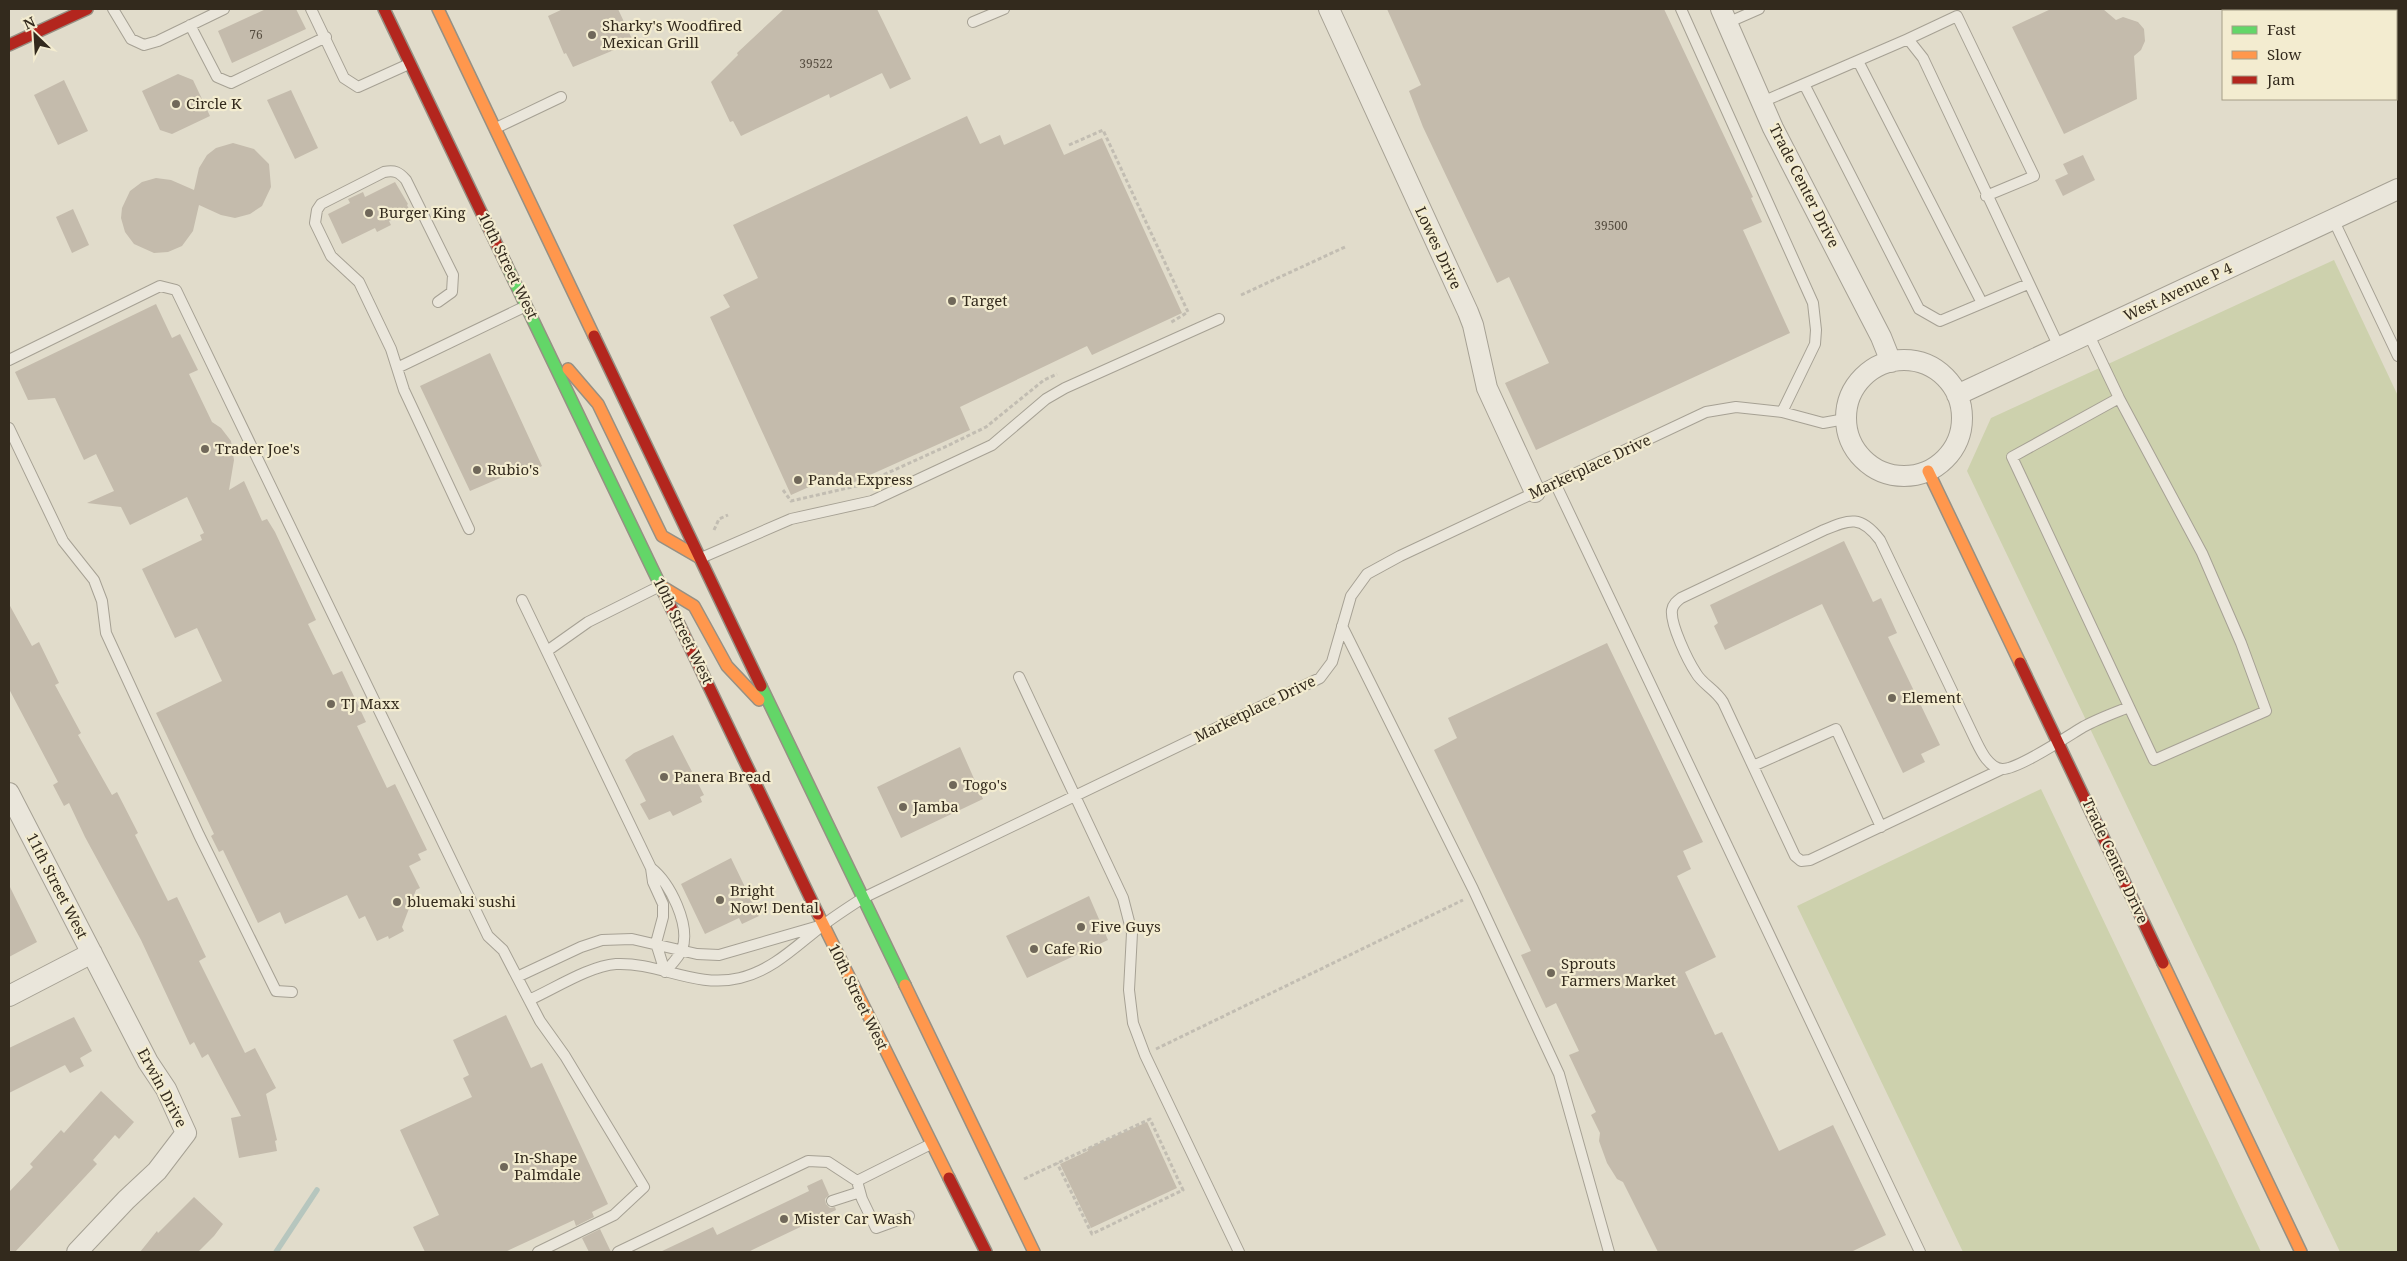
<svg xmlns="http://www.w3.org/2000/svg" width="2407" height="1261" font-family="'Noto Serif',serif">
  <style>
    .green { fill: #cdd1ad }
    .lines { fill: none; stroke-linecap: round; stroke-linejoin: round }
    .stream { stroke: #b6c6be; stroke-width: 5.5 }
    .building { fill: #c4bbac }
    .lane-casing { stroke: #a6a194; stroke-width: 12 }
    .street-casing { stroke: #a6a194; stroke-width: 22 }
    .fast-casing { stroke: #969084; stroke-width: 14 }
    .slow-casing { stroke: #969084; stroke-width: 14 }
    .jam-casing { stroke: #969084; stroke-width: 14 }
    .path { stroke: #c2bdb2; stroke-width: 3; stroke-dasharray: 4 2.5; stroke-linecap: butt }
    .lane { stroke: #eae6db; stroke-width: 10 }
    .street { stroke: #eae6db; stroke-width: 20 }
    .fast { stroke: #63d668; stroke-width: 11 }
    .slow { stroke: #ff974d; stroke-width: 11 }
    .jam { stroke: #b3261e; stroke-width: 11 }
    .poi-dot { fill: #70685a; stroke: #f3ecd0; stroke-width: 2 }
    .labels { text-anchor: middle; stroke-width: 4.5; stroke-linejoin: round; paint-order: stroke }
    .number-label { font-size: 12px; fill: #574e41 }
    .poi-label { font-size: 15px; fill: #332a1d; stroke: #f3ecd0; text-anchor: start }
    .street-label { font-size: 15px; fill: #332a1d; stroke: #f3ecd0 }
  </style>
  <rect width="100%" height="100%" fill="#e1dccb"/>
  <path class="green" d="M2334,260L2398,396V1252H2340L1967,471L1991,418Z
    M2041,789L2261,1252H1963L1797,906Z"/>
  <g class="lines">
    <path class="stream" d="M276,1252L317,1190"/>
  </g>
  <path class="building" d="M266,9H296L306,29L232,63L218,31Z
    M563,9H618L632,39L613,48L614,50L573,67L566,53L564,54L548,16Z
    M784,9H877L911,79L890,89L882,73L830,98L829,94L741,136L733,121L730,122L711,82L738,55L737,53Z
    M1387,9H1664L1753,197L1751,198L1762,222L1743,230L1790,333L1536,450L1505,383L1549,363L1509,277L1497,283L1423,127L1409,91L1421,85Z
    M2051,9H2103L2116,20L2123,17L2138,22L2144,29L2145,41L2141,50L2134,56L2137,99L2064,134L2012,27Z
    M178,74L193,80L210,116L172,134L160,130L142,91Z
    M64,80L88,131L58,145L34,95Z
    M291,90L318,148L295,159L267,100Z
    M967,116L980,144L1000,135L1004,145L1050,124L1064,155L1102,138L1182,313L1092,355L1087,346L960,407L970,430L850,484L840,473L791,495L710,317L730,307L723,295L758,278L733,225Z
    M233,143L254,149L269,164L271,187L262,206L250,214L235,218L221,215L199,205L193,231L182,246L168,252L154,253L134,244L125,232L121,218L122,208L130,191L142,182L156,178L171,180L194,190L199,168L207,155L216,148Z
    M2083,155L2095,180L2063,196L2055,180L2068,174L2063,164Z
    M395,182L408,204L407,205L410,211L389,221L391,225L377,232L375,228L342,244L328,214L350,203L348,199L363,192L365,197Z
    M73,209L89,245L72,253L56,217Z
    M156,304L172,338L180,334L198,370L189,374L212,422L221,428L231,441L234,460L229,490L244,481L262,521L267,519L275,532L316,620L308,624L333,675L342,671L366,722L357,726L387,788L395,784L427,850L418,854L421,860L409,866L420,888L416,890L402,927L404,931L389,939L388,936L377,941L365,916L359,919L347,895L285,924L280,912L258,923L223,850L219,852L211,836L214,834L156,713L222,681L197,628L175,638L142,569L202,540L200,535L204,533L187,497L130,525L121,507L87,503L114,491L96,454L84,460L55,398L28,400L15,372Z
    M490,353L542,466L522,476L519,470L470,491L420,386Z
    M1844,541L1873,602L1881,598L1897,633L1888,637L1940,745L1921,754L1925,762L1903,773L1822,604L1725,650L1714,626L1718,623L1710,605Z
    M9,604L32,646L39,642L59,683L55,685L81,733L78,735L112,795L117,792L138,833L135,835L168,901L177,897L206,957L199,961L245,1053L255,1048L276,1088L266,1094L277,1140L275,1141L277,1151L239,1158L231,1118L241,1116L208,1054L202,1058L194,1042L190,1045L141,940L85,837L69,803L64,806L53,785L58,782L9,689Z
    M1607,643L1703,842L1683,851L1691,869L1677,876L1716,957L1685,972L1715,1035L1722,1032L1779,1151L1833,1125L1886,1235L1851,1252H1658L1623,1182L1617,1179L1607,1163L1599,1141L1600,1133L1591,1115L1596,1112L1569,1055L1579,1051L1556,1003L1546,1008L1521,955L1531,951L1434,750L1457,738L1448,718Z
    M673,735L704,795L700,797L702,802L673,816L670,811L649,820L640,804L646,801L625,760L634,753Z
    M960,747L983,799L901,838L877,787Z
    M731,858L759,916L742,924L739,918L705,934L681,884Z
    M9,885L37,942L9,957Z
    M1089,896L1108,940L1027,978L1006,936Z
    M506,1015L531,1068L542,1063L608,1204L592,1212L594,1217L576,1226L574,1220L505,1252H425L413,1227L439,1215L400,1130L472,1097L463,1078L469,1075L453,1040Z
    M74,1017L92,1051L80,1058L84,1066L70,1073L65,1065L9,1093V1048Z
    M101,1091L134,1122L119,1139L115,1135L93,1160L97,1164L15,1252H9V1192L33,1167L30,1164L61,1130L64,1133Z
    M1147,1122L1177,1188L1091,1228L1060,1164L1088,1151L1087,1149Z
    M822,1179L829,1195L825,1199L826,1204L830,1208L835,1207L836,1210L748,1252H660L713,1227L717,1235L809,1191L807,1186Z
    M194,1197L223,1224L214,1236L198,1252H140L157,1231L158,1233Z
    M600,1229L611,1252H589L582,1238Z"/>
  <g class="lines">
    <g class="lane-casing">
      <path id="lane" d="M113,9L131,39L144,45L158,41L224,9
        M311,9L344,78L358,87L409,64
        M1681,9L1813,303L1816,330L1815,344L1782,412
        M973,22L1004,9
        M1727,23L1759,9
        M190,25L217,77L231,83L326,37
        M1908,39L1957,16L2034,176L1986,196
        M1858,61L1982,303
        M1804,84L1919,309L1940,321L2028,284
        M1762,102L1908,39L1923,58L2059,347
        M496,128L561,97
        M2333,219L2398,356
        M438,302L452,292L453,275L406,180C399,172 395,170 384,172L321,204L317,210L315,223L331,256L359,282L391,349L404,390L469,529
        M2088,333L2119,398L2202,553L2241,643L2266,711L2154,760L2012,457L2119,398
        M9,360L160,286L176,290L488,936L503,950L540,1021L565,1056L644,1187L614,1215L538,1252
        M397,368L526,306
        M9,428L63,541L94,580L102,601L106,633L199,835L276,991L292,992
        M1555,483L1920,1252
        M701,558L791,519L872,501L992,445L1046,399L1065,388L1219,319
        M522,600L651,868L653,882L663,904V917L656,943L665,972
        M1342,626L1473,889L1559,1074L1609,1252
        M547,651L588,622L660,586
        M1019,677L1123,898L1132,933L1129,990L1133,1023L1145,1055L1239,1252
        M1753,766L1836,729L1881,827
        M2002,769L1810,860L1801,861L1795,856L1723,702C1715,689 1702,684 1696,673C1688,661 1670,624 1672,610C1673,604 1677,601 1681,598L1824,530C1850,519 1861,515 1880,540L1975,739C1980,749 1988,768 2002,769C2017,770 2068,736 2083,727C2097,719 2114,713 2129,707
        M651,868C670,883 691,925 682,950C679,957 670,966 665,972
        M517,977L581,947L602,940L632,939L697,954L719,955L819,926
        M529,1000C554,989 589,966 616,964C659,962 696,989 740,978C773,970 796,946 822,926C835,916 849,907 863,898L1320,678L1332,662L1351,596L1367,574L1400,556L1706,412L1736,407L1782,412L1823,423L1845,419
        M832,1201L860,1192
        M909,1216L876,1228L862,1199L857,1181L931,1144
        M618,1252L808,1161L828,1162L857,1181"/>
    </g>
    <g class="street-casing">
      <path id="street" d="M1329,9L1468,312L1473,325L1487,388L1535,492
        M1721,9L1773,128L1881,337L1891,362
        M1846 418a58 58 0 1 1 116 0a58 58 0 1 1-116 0Z
        M1957,395L2398,189
        M9,793L148,1062L166,1089L186,1133L157,1171L126,1200L77,1252
        M9,996L92,953"/>
    </g>
    <g class="fast-casing">
      <path id="fast" d="M506,264L664,593
        M761,686L905,985"/>
    </g>
    <g class="slow-casing">
      <path id="slow" d="M438,9L594,336
        M568,369L598,404L662,536L700,558
        M1928,471L2020,663
        M661,586L694,606L727,666L759,700
        M818,914L949,1178
        M2163,963L2301,1252
        M905,985L1034,1252"/>
    </g>
    <g class="jam-casing">
      <path id="jam" d="M384,9L506,264
        M9,45L87,9
        M594,336L761,686
        M664,593L818,914
        M2020,663L2163,963
        M949,1178L986,1252"/>
    </g>
    <path class="path" d="M1069,145L1103,130L1188,312L1170,323
      M1241,295L1345,247
      M783,490L791,501L861,485L947,446L986,427L1044,380L1057,374
      M714,530L719,519L728,515
      M1156,1049L1463,900
      M1024,1179L1150,1119L1183,1190L1092,1234L1057,1163"/>
    <use href="#lane" class="lane"/>
    <use href="#street" class="street"/>
    <use href="#fast" class="fast"/>
    <use href="#slow" class="slow"/>
    <use href="#jam" class="jam"/>
  </g>
  <g class="poi-dot">
    <circle cx="592" cy="35" r="5"/>
    <circle cx="176" cy="104" r="5"/>
    <circle cx="369" cy="213" r="5"/>
    <circle cx="952" cy="301" r="5"/>
    <circle cx="205" cy="449" r="5"/>
    <circle cx="477" cy="470" r="5"/>
    <circle cx="798" cy="480" r="5"/>
    <circle cx="1892" cy="698" r="5"/>
    <circle cx="331" cy="704" r="5"/>
    <circle cx="664" cy="777" r="5"/>
    <circle cx="953" cy="785" r="5"/>
    <circle cx="903" cy="807" r="5"/>
    <circle cx="720" cy="900" r="5"/>
    <circle cx="397" cy="902" r="5"/>
    <circle cx="1081" cy="927" r="5"/>
    <circle cx="1034" cy="949" r="5"/>
    <circle cx="1551" cy="973" r="5"/>
    <circle cx="504" cy="1167" r="5"/>
    <circle cx="784" cy="1219" r="5"/>
  </g>
  <g class="labels">
    <g class="number-label">
      <text x="256" y="39">76</text>
      <text x="816" y="68">39522</text>
      <text x="1611" y="230">39500</text>
    </g>
    <g class="poi-label">
      <text x="602" y="31">Sharky's Woodfired<tspan x="602" dy="17">Mexican Grill</tspan></text>
      <text x="186" y="109">Circle K</text>
      <text x="379" y="218">Burger King</text>
      <text x="962" y="306">Target</text>
      <text x="215" y="454">Trader Joe's</text>
      <text x="487" y="475">Rubio's</text>
      <text x="808" y="485">Panda Express</text>
      <text x="1902" y="703">Element</text>
      <text x="341" y="709">TJ Maxx</text>
      <text x="674" y="782">Panera Bread</text>
      <text x="963" y="790">Togo's</text>
      <text x="913" y="812">Jamba</text>
      <text x="730" y="896">Bright<tspan x="730" dy="17">Now! Dental</tspan></text>
      <text x="407" y="907">bluemaki sushi</text>
      <text x="1091" y="932">Five Guys</text>
      <text x="1044" y="954">Cafe Rio</text>
      <text x="1561" y="969">Sprouts<tspan x="1561" dy="17">Farmers Market</tspan></text>
      <text x="514" y="1163">In-Shape<tspan x="514" dy="17">Palmdale</tspan></text>
      <text x="794" y="1224">Mister Car Wash</text>
    </g>
    <g class="street-label">
      <text transform="translate(1804 186) rotate(63)" y="5">Trade Center Drive</text>
      <text transform="translate(1438 248) rotate(65)" y="5">Lowes Drive</text>
      <text transform="translate(508 266) rotate(64)" y="5">10th Street West</text>
      <text transform="translate(2178 292) rotate(-25)" y="5">West Avenue P 4</text>
      <text transform="translate(1590 467) rotate(-25)" y="5">Marketplace Drive</text>
      <text transform="translate(683 631) rotate(64)" y="5">10th Street West</text>
      <text transform="translate(1255 709) rotate(-26)" y="5">Marketplace Drive</text>
      <text transform="translate(2115 861) rotate(65)" y="5">Trade Center Drive</text>
      <text transform="translate(57 886) rotate(63)" y="5">11th Street West</text>
      <text transform="translate(858 997) rotate(64)" y="5">10th Street West</text>
      <text transform="translate(162 1088) rotate(62)" y="5">Erwin Drive</text>
    </g>
  </g>
  <rect width="2407" height="1261" fill="none" stroke="#332a1d" stroke-width="20"/>
  <rect x="2222" y="10" width="175" height="90" fill="#f3ecd0" stroke="#a69e88"/>
  <rect x="2232" y="26" width="25" height="8" fill="#63d668" stroke="#a69e88"/>
  <text x="2267" y="35" font-size="15" fill="#332a1d">Fast</text>
  <rect x="2232" y="51" width="25" height="8" fill="#ff974d" stroke="#a69e88"/>
  <text x="2267" y="60" font-size="15" fill="#332a1d">Slow</text>
  <rect x="2232" y="76" width="25" height="8" fill="#b3261e" stroke="#a69e88"/>
  <text x="2267" y="85" font-size="15" fill="#332a1d">Jam</text>
  <g transform="translate(35 35) rotate(335)" stroke="#f3ecd0" stroke-width="4" paint-order="stroke">
  <path d="M0-4L9 19L0 12L-9 19Z" fill="#332a1d"/>
  <text y="-8" font-size="14" font-weight="bold" text-anchor="middle" fill="#332a1d">N</text>
  </g>
</svg>
